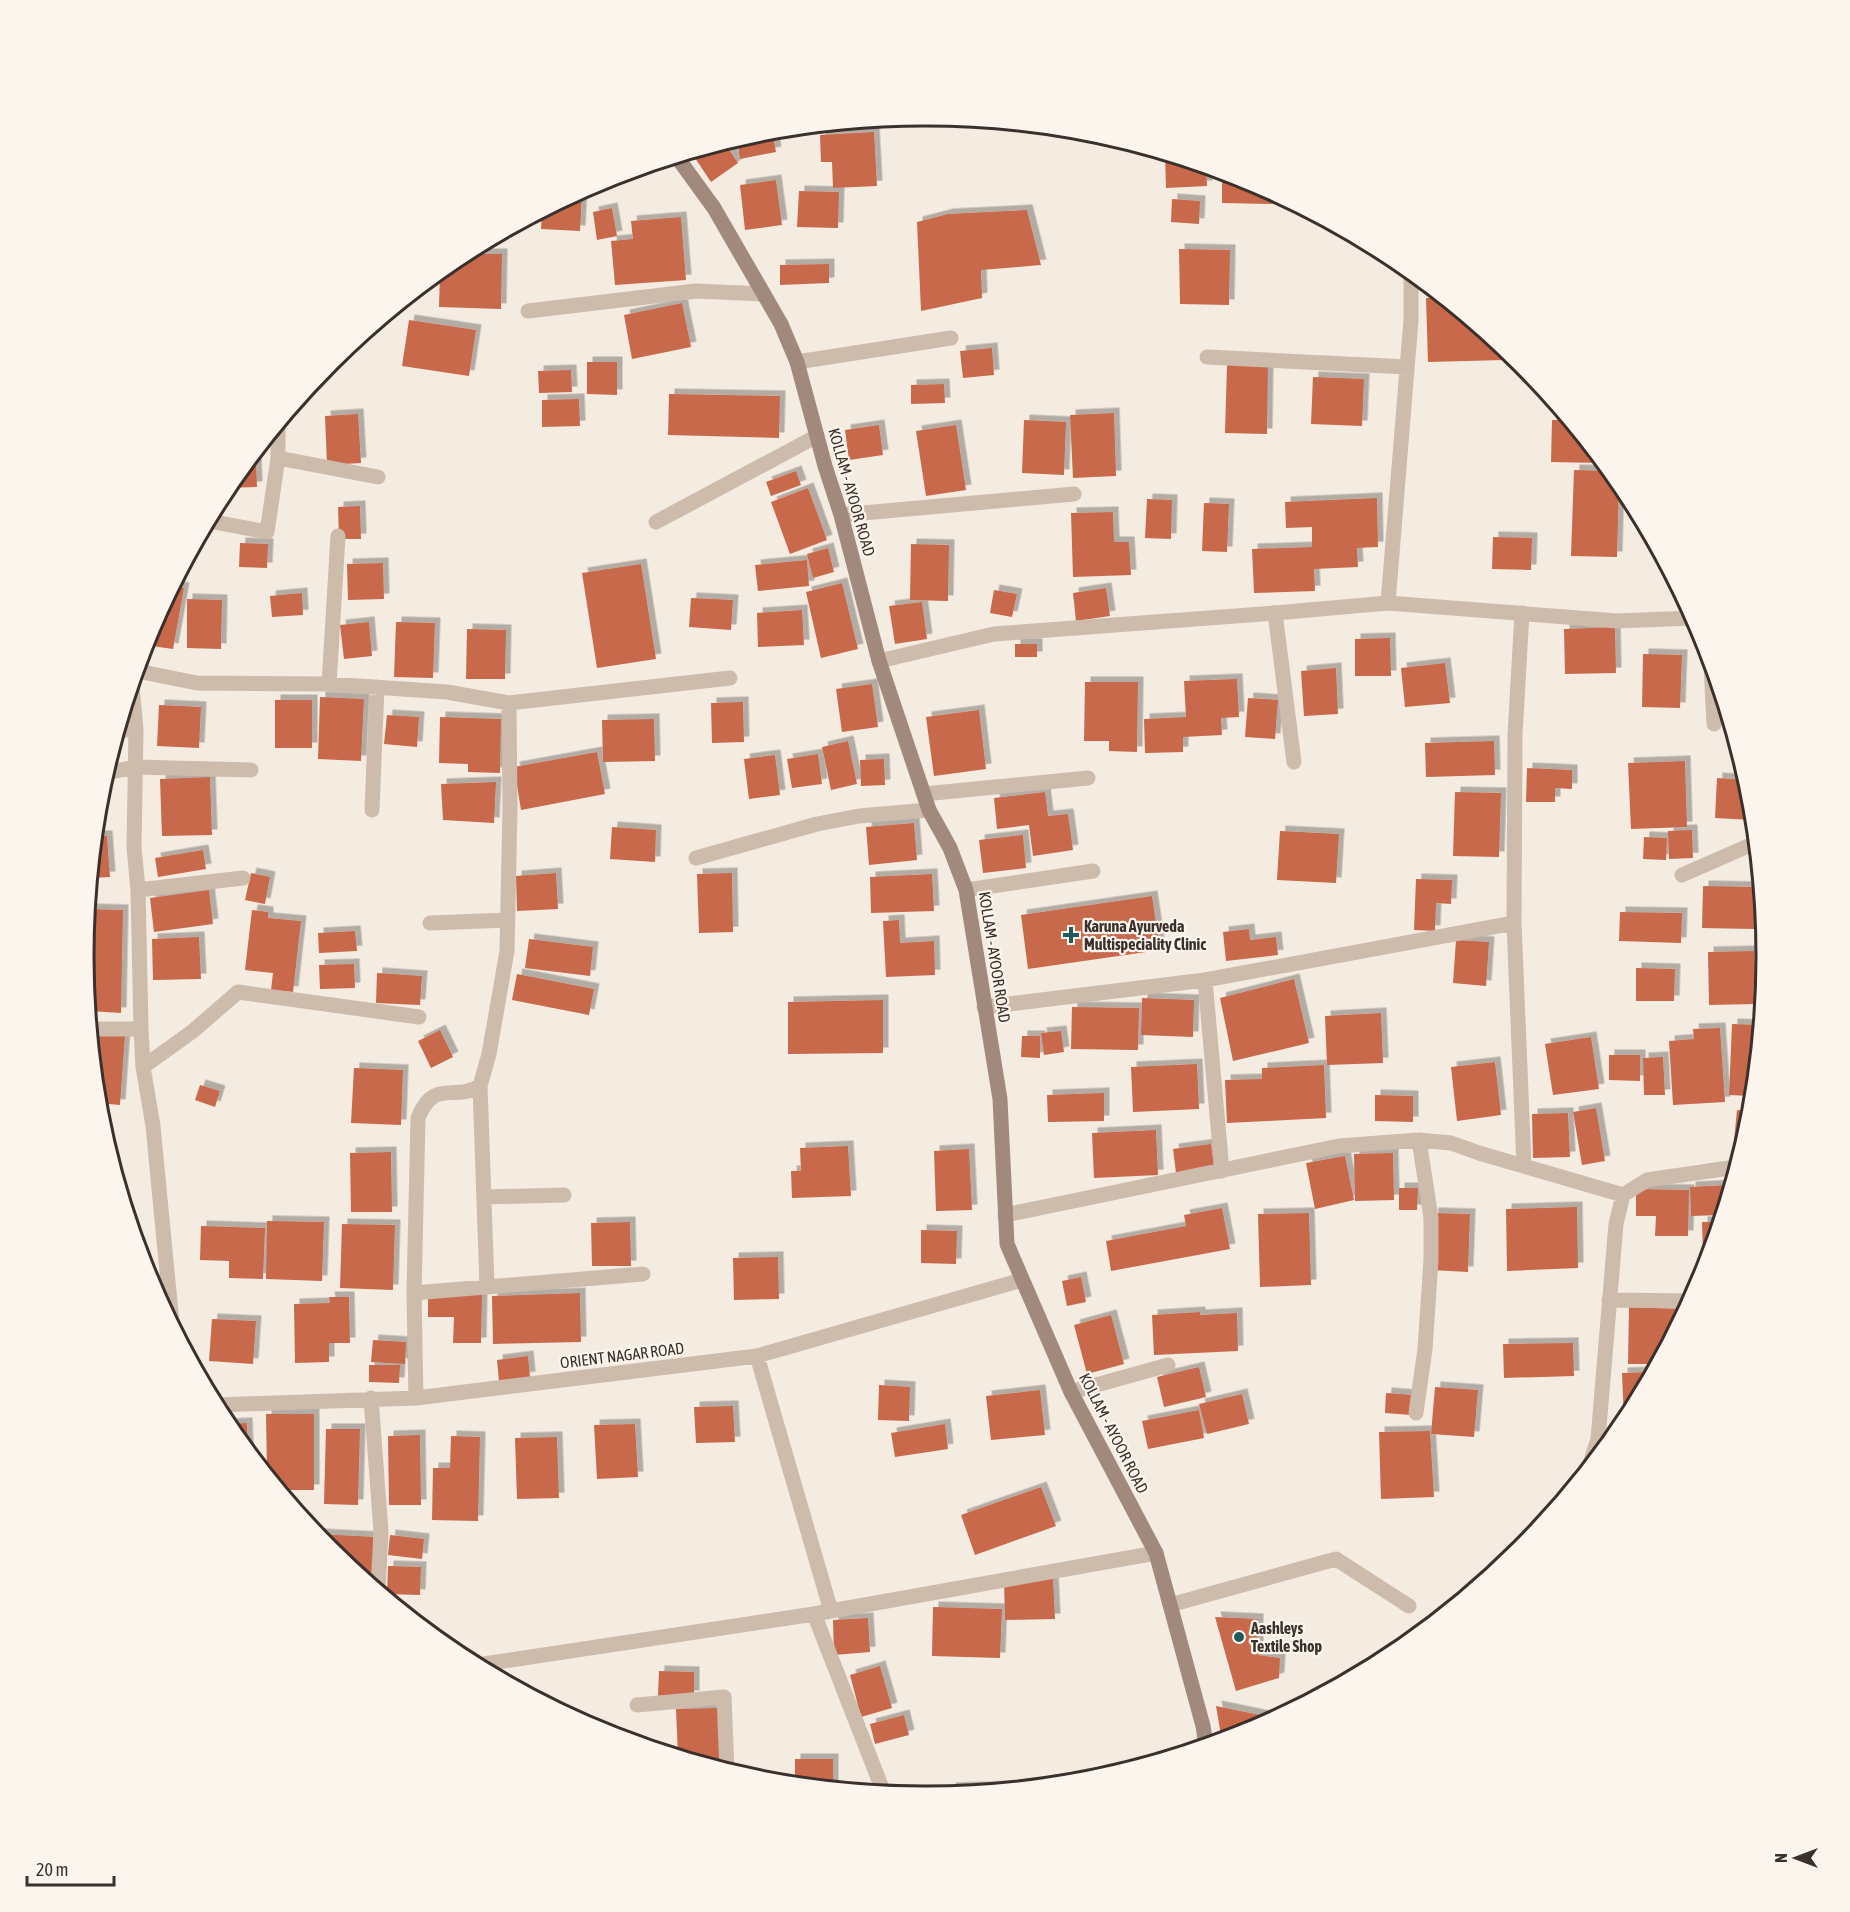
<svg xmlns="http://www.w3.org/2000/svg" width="1850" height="1912" font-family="'Asap Condensed',sans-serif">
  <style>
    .building { fill: #c8694b; filter: url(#shadow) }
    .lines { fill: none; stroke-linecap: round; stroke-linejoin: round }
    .minor { stroke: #cdbbac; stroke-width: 15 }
    .tertiary { stroke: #cdbbac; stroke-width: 15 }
    .secondary { stroke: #a18a7d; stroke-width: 15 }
    .poi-dot { fill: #1f5a5e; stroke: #fbf5ee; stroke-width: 2 }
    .labels { text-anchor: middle; stroke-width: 4.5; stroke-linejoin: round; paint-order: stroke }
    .street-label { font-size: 16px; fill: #3b302b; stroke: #fbf5ee }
    .poi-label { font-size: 16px; font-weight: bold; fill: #3b302b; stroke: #fbf5ee; text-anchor: start }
    .rim { fill: none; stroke: #3b302b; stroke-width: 3 }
  </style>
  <defs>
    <filter id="shadow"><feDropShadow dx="5.5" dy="-5.5" stdDeviation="0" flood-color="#0004"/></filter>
  </defs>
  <rect width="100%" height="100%" fill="#f4ebe1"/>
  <path class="building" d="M772,130L776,152L740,159L737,139L761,131Z
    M874,132L877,186L833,188L832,162H821L820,135Z
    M724,142L738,163L711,182L691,152Z
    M1165,154L1206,167L1207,186L1166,188Z
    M1222,172L1247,179L1277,195V204L1222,203Z
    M776,180L782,225L745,230L740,185Z
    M799,191L839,192L838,228L797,227Z
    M578,192L582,193L580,231L541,229L542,212Z
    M1172,199L1200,201L1199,224L1171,222Z
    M612,208L617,236L597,240L593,212Z
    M1027,210L1041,265L981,270L982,298L921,311L917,222L948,214Z
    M681,217L686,280L615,285L611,241L633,239L631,221Z
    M1179,249L1230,250L1229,305L1180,304Z
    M464,254H502L501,309L439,307L440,272Z
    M829,264V283L780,285V265Z
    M1426,298H1442L1504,349V360L1428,362Z
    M682,303L691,347L632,359L624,315Z
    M409,320L476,330L469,376L402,366Z
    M992,348L994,375L963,378L960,351Z
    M587,362H617V395L587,394Z
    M1227,365L1268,366L1267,434L1225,433Z
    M571,370L572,392L539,393L538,371Z
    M1313,377L1364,379L1362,426L1311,424Z
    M944,384L945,403L911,404V385Z
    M669,394L780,396L779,438L668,435Z
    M579,399L580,426L542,427V400Z
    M1114,413L1116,476L1073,478L1070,415Z
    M358,414L361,463L327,465L325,416Z
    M1024,420L1066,422L1064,475L1022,473Z
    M1552,420H1568L1603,463L1551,462Z
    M879,425L883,455L849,460L845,430Z
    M956,425L966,490L926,496L916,431Z
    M248,461H256L257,487L226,488Z
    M1574,470L1610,471L1619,483L1617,557L1571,556Z
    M796,471L801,485L771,496L766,482Z
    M808,488L827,540L790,554L771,502Z
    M1377,498L1378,547L1357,548L1358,567L1314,569L1315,591L1254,593L1252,549L1312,547V527L1286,528L1285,502Z
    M1147,499L1172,500L1171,539L1145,538Z
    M1204,503L1229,504L1227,552L1202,551Z
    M360,506L361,539H339L338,507Z
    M1113,512L1114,542H1129L1131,575L1073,577L1071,513Z
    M1493,537L1532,538L1531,570L1492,569Z
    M240,543L268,544L267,568L239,567Z
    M911,544L949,545L948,601L910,600Z
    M828,548L834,572L813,578L807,554Z
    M807,560L809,586L758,591L755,565Z
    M383,563L384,599L348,600L347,564Z
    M641,564L656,659L597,668L582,573Z
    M842,583L858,649L821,658L806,592Z
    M173,586L184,588L173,649L145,645L148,634Z
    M1106,588L1110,616L1076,621L1073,593Z
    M994,590L1017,594L1012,617L990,613Z
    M302,593L303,615L272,617L270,596Z
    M691,598L733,600L731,630L689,627Z
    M187,599L222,600L221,649L187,648Z
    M922,602L927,639L895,644L889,606Z
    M802,610L804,645L758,647L757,613Z
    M369,622L372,656L344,659L340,625Z
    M396,622L435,623L433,678L394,677Z
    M1615,627L1616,673L1565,674L1564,629Z
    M467,629L506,630L505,679H466Z
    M1390,638L1391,676H1355V639Z
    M1015,644H1037V657H1015Z
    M1643,654L1682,655L1680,708L1642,707Z
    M1445,663L1450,703L1405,707L1401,668Z
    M1336,668L1338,714L1304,716L1301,671Z
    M1237,679L1239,717L1221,718L1222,735L1183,737V752L1145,753L1144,719L1186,717L1184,681Z
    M1085,682H1138L1137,752L1109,751V741H1084Z
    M872,684L878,727L842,732L836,689Z
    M320,697L364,699L361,761L318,759Z
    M1248,698L1278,700L1275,739L1245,737Z
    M275,700H312V748H275Z
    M1722,701L1728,721H1721Z
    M743,702L744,742L712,743L711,703Z
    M159,705L201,707L199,748L157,746Z
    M979,710L986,769L934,776L926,717Z
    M387,715L419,717L417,747L384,744Z
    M440,717L501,719L500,773L468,772V764L439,763Z
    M654,719L655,761L603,762L602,720Z
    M848,741L857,784L831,790L822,747Z
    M1494,741L1495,775L1426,777L1425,743Z
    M597,752L605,794L521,810L514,767Z
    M818,754L822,784L792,788L787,759Z
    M775,755L780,795L749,799L744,759Z
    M884,759L885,785L861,786L860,760Z
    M1685,761L1687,827L1631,829L1628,763Z
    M1527,768L1572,770V789L1555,788V802H1526Z
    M210,777L212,835L162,836L160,779Z
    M1717,778L1746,780L1750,792L1753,820L1715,818Z
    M496,782L494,823L443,820L441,784Z
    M1045,792L1048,816L1068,814L1073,850L1033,856L1029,825L997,829L994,798Z
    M1455,792L1501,793L1499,857L1453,856Z
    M914,823L917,860L869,865L866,827Z
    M612,827L656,830L655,862L610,859Z
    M1692,830L1693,858L1669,859L1668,831Z
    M1280,831L1339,834L1336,883L1277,880Z
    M1023,835L1026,868L983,873L979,840Z
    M96,836H107L110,877L92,878Z
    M1644,837L1667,838L1666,860L1643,859Z
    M203,850L206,869L158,877L155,858Z
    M251,873L270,877L265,904L245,900Z
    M556,873L558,909L517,911L516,876Z
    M732,873L733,932L699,933L697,874Z
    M932,874L934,911L871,913L870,877Z
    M1416,879L1452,880L1451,904L1436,903L1435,931L1414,930Z
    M1703,886L1756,887L1755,929L1702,928Z
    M209,890L213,924L154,932L150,898Z
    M1152,896L1160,950L1028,969L1021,915Z
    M89,909L123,910L121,1013L89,1011L84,956Z
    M252,910L268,912V918L301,921L293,992L271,990L273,973L245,970Z
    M1620,912L1682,913L1681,943L1619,941Z
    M899,920L900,943L934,941L935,975L886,977L883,921Z
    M1249,929L1250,940L1276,937L1278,955L1226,961L1223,932Z
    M355,931L357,951L319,953L318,933Z
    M199,937L201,979L153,980L152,939Z
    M529,939L593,947L590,976L525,968Z
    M1456,940L1489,942L1486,986L1453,983Z
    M1754,951L1755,1004L1709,1005L1708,952Z
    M354,964L355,988L320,989L319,965Z
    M1636,968L1675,969L1674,1001H1636Z
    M377,973L422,976L420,1005L376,1003Z
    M517,974L594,989L589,1015L512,1000Z
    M1294,979L1309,1043L1233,1061L1220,998Z
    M1142,998L1194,1000L1193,1037L1141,1035Z
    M883,1000V1053L788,1054V1002Z
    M1072,1007L1139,1008L1138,1050L1071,1049Z
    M1381,1013L1383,1063L1327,1065L1325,1016Z
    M1732,1024L1759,1025L1752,1096L1729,1095Z
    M1720,1028L1725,1102L1673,1105L1669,1041L1694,1039L1693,1029Z
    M440,1030L453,1057L431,1068L418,1041Z
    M1061,1031L1064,1052L1044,1055L1041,1033Z
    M92,1035H125L120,1105L98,1103Z
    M1022,1036H1040V1058L1021,1057Z
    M1591,1037L1599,1089L1553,1095L1545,1044Z
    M1609,1055H1640V1081L1609,1080Z
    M1663,1057L1665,1095H1644L1643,1058Z
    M1495,1062L1501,1115L1457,1121L1451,1067Z
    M1197,1064L1199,1109L1133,1112L1131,1067Z
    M1324,1065L1326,1118L1227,1123L1225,1080L1262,1079V1068Z
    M354,1068L403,1070L401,1125L351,1123Z
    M200,1085L220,1091L215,1107L195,1100Z
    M1104,1093V1121L1048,1122L1047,1095Z
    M1375,1095L1413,1096V1122L1375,1121Z
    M1596,1108L1605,1161L1582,1165L1573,1112Z
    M1737,1110L1751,1111L1743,1142L1734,1141Z
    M1568,1113L1570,1157L1533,1158L1532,1114Z
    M1156,1130L1158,1175L1094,1178L1092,1133Z
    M1211,1144L1214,1167L1176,1173L1173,1149Z
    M848,1146L851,1196L792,1198L791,1171H801L800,1148Z
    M969,1149L972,1210L936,1211L934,1151Z
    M391,1152L392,1212H351L350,1153Z
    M1393,1153L1394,1200L1355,1201L1354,1154Z
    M1345,1156L1354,1200L1315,1209L1306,1163Z
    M1730,1185L1721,1215L1691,1216L1690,1187Z
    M1399,1188H1418L1417,1210H1399Z
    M1636,1189L1689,1190L1688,1236H1655L1656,1216H1636Z
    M1577,1207L1578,1268L1507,1271L1506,1209Z
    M1222,1208L1230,1249L1111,1271L1106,1241L1186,1226L1184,1215Z
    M1309,1213L1311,1285L1260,1287L1258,1214Z
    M1433,1213L1470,1214L1468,1272L1431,1270Z
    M267,1221L324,1222L322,1281L266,1279Z
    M630,1222L631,1266H592L591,1223Z
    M1702,1222H1719L1709,1256H1703Z
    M342,1224L395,1225L393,1290L340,1288Z
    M201,1226L265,1228L263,1279L229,1278V1261L200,1260Z
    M921,1230L957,1231L956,1264L921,1263Z
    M778,1257L779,1299L734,1300L733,1258Z
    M1081,1277L1086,1302L1067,1306L1062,1281Z
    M151,1283L160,1284L159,1299L152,1286Z
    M580,1293L581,1342L493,1344L492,1296Z
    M428,1294L482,1295L481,1343H453L454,1317H428Z
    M329,1297H349L350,1343H329V1362L295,1363L294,1304L330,1303Z
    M1629,1307L1681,1309V1318L1656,1364H1628Z
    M1200,1312V1315L1237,1313L1238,1351L1154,1355L1152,1315Z
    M1111,1315L1124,1364L1087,1374L1074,1325Z
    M212,1319L256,1321L253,1364L209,1361Z
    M373,1340L406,1342L405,1364L371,1362Z
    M1573,1343L1574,1376L1504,1378L1503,1344Z
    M528,1356L530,1377L499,1381L497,1360Z
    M369,1365H400L399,1383L369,1382Z
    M1199,1367L1206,1397L1164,1407L1157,1377Z
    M1651,1372L1626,1420L1624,1421L1622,1373Z
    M879,1385L910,1387L909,1421L878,1420Z
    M1435,1387L1478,1390L1474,1437L1431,1434Z
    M1040,1390L1045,1435L991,1440L986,1396Z
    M1386,1393L1413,1395L1411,1415L1385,1413Z
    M1242,1394L1249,1424L1207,1434L1199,1404Z
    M733,1406L735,1442L696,1443L694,1407Z
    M1199,1410L1204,1438L1148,1449L1142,1421Z
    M266,1414H314V1490H281L267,1473Z
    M247,1423L248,1450L226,1424Z
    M635,1424L638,1477L597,1479L594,1425Z
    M945,1424L948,1449L895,1457L891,1433Z
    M326,1429H360L358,1505L324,1504Z
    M1430,1431L1434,1497L1381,1499L1379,1432Z
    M420,1435L421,1505H389L388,1436Z
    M451,1436L480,1437L478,1521L432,1520L433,1468H450Z
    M557,1437L559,1498L517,1499L515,1438Z
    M1041,1487L1056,1526L975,1555L961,1515Z
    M317,1534L376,1537L374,1586L330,1550Z
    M390,1535L424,1539L422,1559L388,1555Z
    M388,1566L421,1567L420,1595L387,1594Z
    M1053,1579L1055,1619L1005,1620L1004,1580Z
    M933,1607L1002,1609L1000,1658L932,1656Z
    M1215,1617L1258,1619V1655L1280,1658L1279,1678L1236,1691Z
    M868,1618L870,1652L834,1655L833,1620Z
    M880,1666L892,1708L861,1717L850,1675Z
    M659,1671L694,1672V1696H658Z
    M1216,1706L1274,1718L1247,1733L1222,1741Z
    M718,1708L720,1768L678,1756L676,1709Z
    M904,1715L909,1735L875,1744L870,1724Z
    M795,1759H833V1788L795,1784Z
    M1012,1786V1788L950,1794V1788Z"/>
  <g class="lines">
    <path class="minor" d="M528,311L696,291L763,294
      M1207,357L1407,367
      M797,362L951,338
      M278,458L378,477
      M841,515L1074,494
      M209,521L267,532L278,458V425
      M656,522L817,436
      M1388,603L1411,320V272
      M1275,613L1294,762
      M1522,613L1515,735L1514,923L1524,1166
      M1711,665L1714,724
      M137,671L197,683L329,684L447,692L509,703L730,678
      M329,684L338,536
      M132,686L136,730L134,847L138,890L141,1029L143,1067L153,1126L172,1323
      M119,730H136
      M106,773L135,767L251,770
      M924,794L1088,778
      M372,810L377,687
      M696,858L817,824L859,816L929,810
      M1682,875L1755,843
      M138,890L243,878
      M966,890L1093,871
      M430,923L508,920
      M1762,951L1763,926
      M1205,980L1222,1171
      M984,1007L1205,980L1514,923
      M91,1029H141
      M143,1067L193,1031L238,992L419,1017
      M480,1086L487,1287
      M485,1197L564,1195
      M1005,1215L1339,1146L1419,1140L1451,1143L1479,1153L1623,1195
      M414,1293L643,1274
      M1609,1300L1690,1301
      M757,1356L831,1611
      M1071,1392L1168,1365
      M371,1398L381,1531L378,1590
      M416,1398L414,1293L418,1118C434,1078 453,1102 480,1086L489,1054L507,951L510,808L509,703
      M216,1405L416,1398L757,1356L1022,1280
      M1416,1413L1425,1349L1431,1260V1218L1419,1140
      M1589,1467L1598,1439L1616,1224L1623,1195L1647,1180L1736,1167
      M1170,1605L1336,1559L1409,1606
      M814,1614L884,1793
      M477,1665L814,1614L1156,1553
      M637,1705L724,1697L727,1771"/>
    <path class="tertiary" d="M879,661L994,634L1275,613L1388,603L1617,621L1693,618"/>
    <path class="secondary" d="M677,157L714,208L781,324L797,362L825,466L841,515L879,661L929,810L950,848L966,890L1000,1099L1007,1244L1071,1392L1156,1553L1203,1726L1206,1745"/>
  </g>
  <g class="poi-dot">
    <path d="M1068 926h6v6h6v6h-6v6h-6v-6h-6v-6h6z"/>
    <circle cx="1239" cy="1637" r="6"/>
  </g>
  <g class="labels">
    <g class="street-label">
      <text transform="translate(852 492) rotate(74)" y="6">KOLLAM - AYOOR ROAD</text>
      <text transform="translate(995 957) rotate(81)" y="6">KOLLAM - AYOOR ROAD</text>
      <text transform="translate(622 1355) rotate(-7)" y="6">ORIENT NAGAR ROAD</text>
      <text transform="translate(1114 1433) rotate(63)" y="6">KOLLAM - AYOOR ROAD</text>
    </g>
    <g class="poi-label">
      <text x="1084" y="932">Karuna Ayurveda<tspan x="1084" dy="18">Multispeciality Clinic</tspan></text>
      <text x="1251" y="1634">Aashleys<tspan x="1251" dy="18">Textile Shop</tspan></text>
    </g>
  </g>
  <path d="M0 0H1850V1912H0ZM924 126H926A830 830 0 0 1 1756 956V956A830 830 0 0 1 926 1786H924A830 830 0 0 1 94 956V956A830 830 0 0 1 924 126Z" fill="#fbf5ee" fill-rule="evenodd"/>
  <path class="rim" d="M924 126H926A830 830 0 0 1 1756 956V956A830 830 0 0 1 926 1786H924A830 830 0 0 1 94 956V956A830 830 0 0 1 924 126Z"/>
  <g transform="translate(1796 1858) rotate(270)" stroke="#fbf5ee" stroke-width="4.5" paint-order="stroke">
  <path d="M0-4.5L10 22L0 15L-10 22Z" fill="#3b302b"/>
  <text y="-9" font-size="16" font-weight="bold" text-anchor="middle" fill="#3b302b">N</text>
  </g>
  <path d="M27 1876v9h87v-9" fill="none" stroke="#3b302b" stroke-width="3"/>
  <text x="36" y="1876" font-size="18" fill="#3b302b" stroke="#fbf5ee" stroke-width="4.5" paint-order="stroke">20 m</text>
</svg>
